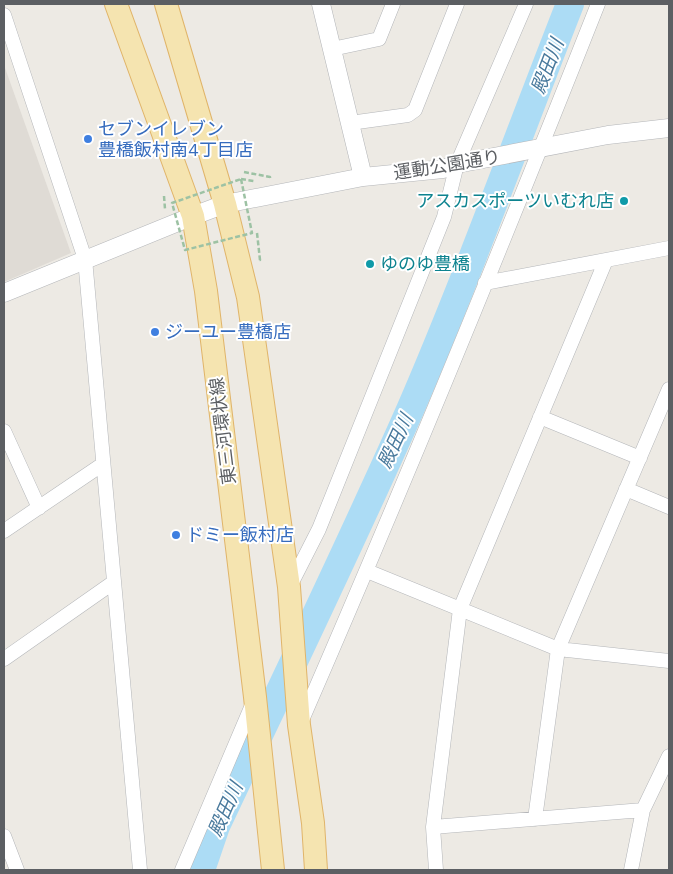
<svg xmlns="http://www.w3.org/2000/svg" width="673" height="874" font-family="'Work Sans','Noto Sans JP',sans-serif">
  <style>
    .education { fill: #dfdbd5 }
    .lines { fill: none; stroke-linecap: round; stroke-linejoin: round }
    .river { stroke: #acdcf5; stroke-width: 28 }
    .minor-casing { stroke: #b4b6b9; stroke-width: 15 }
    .tertiary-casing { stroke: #b4b6b9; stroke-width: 19 }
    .primary-casing { stroke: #e0b469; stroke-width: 24 }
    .path { stroke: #9dc2a4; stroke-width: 2.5; stroke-dasharray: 5 2.5; stroke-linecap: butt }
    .minor { stroke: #fff; stroke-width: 14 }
    .tertiary { stroke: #fff; stroke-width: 18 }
    .primary { stroke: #f5e4b0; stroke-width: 22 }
    .path-bridge { stroke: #9dc2a4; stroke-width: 2.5; stroke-dasharray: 5 2.5; stroke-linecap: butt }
    .shop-dot { fill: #3f7fe0; stroke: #fff; stroke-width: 2 }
    .culture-dot { fill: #0f9aa8; stroke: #fff; stroke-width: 2 }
    .labels { text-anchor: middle; stroke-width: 4; stroke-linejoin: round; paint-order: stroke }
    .shop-label { font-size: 18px; fill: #366cbe; stroke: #fff; text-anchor: start }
    .street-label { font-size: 18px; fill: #5c5f63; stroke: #fff }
    .culture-label { font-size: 18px; fill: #0d838f; stroke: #fff; text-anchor: end }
    .water-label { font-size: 19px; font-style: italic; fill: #48799c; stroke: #fff }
  </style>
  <rect width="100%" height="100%" fill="#edeae4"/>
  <path class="education" d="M4,65L71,253L4,282Z"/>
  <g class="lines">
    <path class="river" d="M201,870L216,826C281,688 348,550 410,410C468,276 517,139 570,4"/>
    <g class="minor-casing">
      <path id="minor" d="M4,15L85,259L140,870
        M332,49L379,39L393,4
        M350,123L408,115L415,110L457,4
        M485,283L669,248
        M540,417L640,458
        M4,431L39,508
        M626,489L669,507
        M4,531L103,464
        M367,571L558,649L669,661
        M290,586L319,529L444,217L457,164L526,4
        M4,659L114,582
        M302,720C405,483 503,244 598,4
        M535,819L558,649L669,389
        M433,827L643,810
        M4,836L17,870
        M182,870L253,703
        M436,870L433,827L460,609L606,260
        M631,870L643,810L669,756"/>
    </g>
    <g class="tertiary-casing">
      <path id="tertiary" d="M321,4L363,177
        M4,293L193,216L225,204L363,177L443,169L457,164L608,135L669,128"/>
    </g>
    <g class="primary-casing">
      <path id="primary" d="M116,4L193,216L206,291L255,697L273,870
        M166,4L225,204L248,297L289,587L299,725L313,823L316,870"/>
    </g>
    <path class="path" d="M244,172L270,177V178
      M241,179L254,181
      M164,196L165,209
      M257,233L260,260H259"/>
    <use href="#minor" class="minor"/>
    <use href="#tertiary" class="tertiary"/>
    <use href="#primary" class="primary"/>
    <path class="path-bridge" d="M241,179L252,233L185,250L172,203Z"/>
  </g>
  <g class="shop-dot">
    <circle cx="88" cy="139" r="5"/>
    <circle cx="155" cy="332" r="5"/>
    <circle cx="176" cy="535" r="5"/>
  </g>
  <g class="culture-dot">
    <circle cx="624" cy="201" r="5"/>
    <circle cx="370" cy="264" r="5"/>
  </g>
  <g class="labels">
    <g class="shop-label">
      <text x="98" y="135">セブンイレブン<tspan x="98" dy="21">豊橋飯村南4丁目店</tspan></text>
      <text x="165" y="338">ジーユー豊橋店</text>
      <text x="186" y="541">ドミー飯村店</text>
    </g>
    <g class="street-label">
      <text transform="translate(447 165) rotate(-9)" y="6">運動公園通り</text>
      <text transform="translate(223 431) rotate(-97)" y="6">東三河環状線</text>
    </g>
    <g class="culture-label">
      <text x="614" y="207">アスカスポーツいむれ店</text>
      <text x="380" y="270" text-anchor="start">ゆのゆ豊橋</text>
    </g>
    <g class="water-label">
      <text transform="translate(547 66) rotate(-69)" y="7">殿田川</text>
      <text transform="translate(395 441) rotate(-65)" y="7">殿田川</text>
      <text transform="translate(225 809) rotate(-66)" y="7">殿田川</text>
    </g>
  </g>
  <rect width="673" height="874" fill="none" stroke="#5c5f63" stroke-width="10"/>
</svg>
